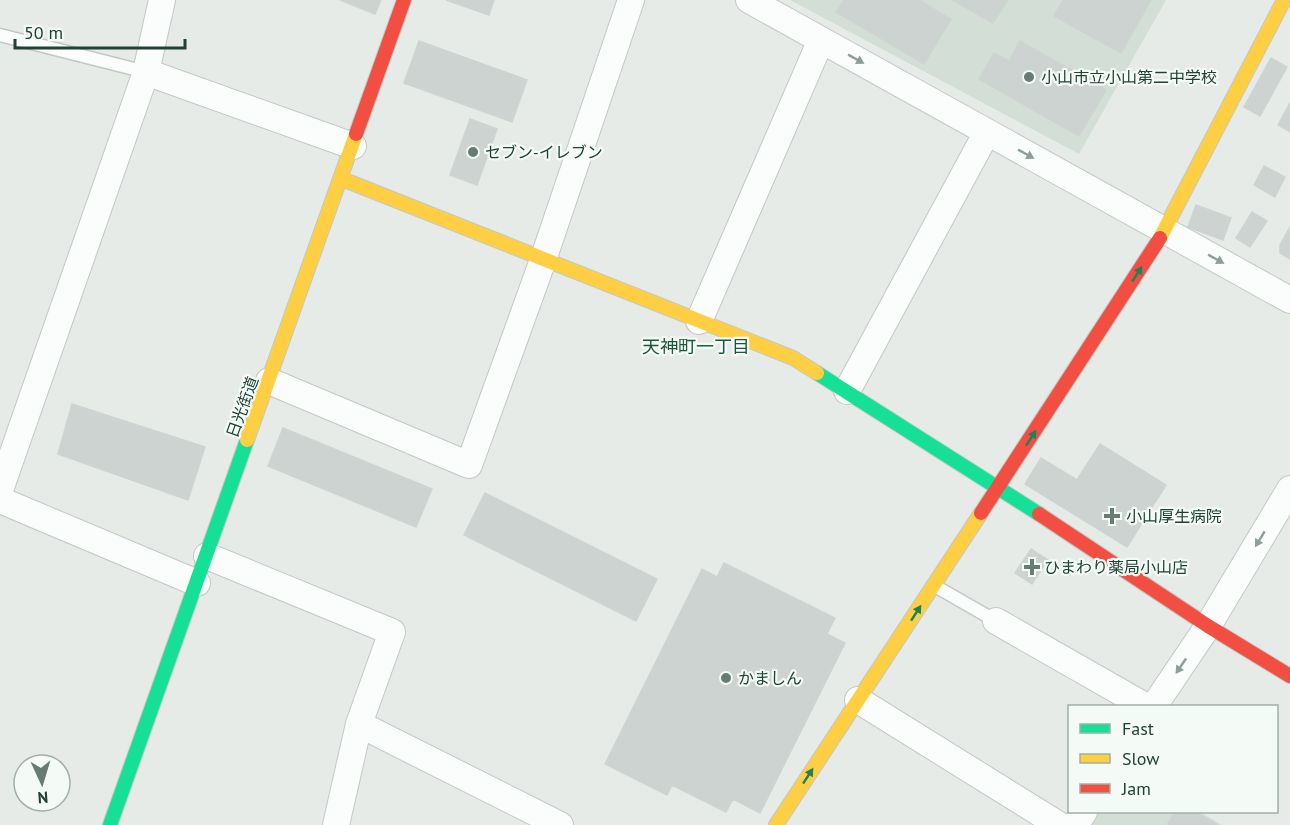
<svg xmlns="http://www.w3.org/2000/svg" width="1290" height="825" font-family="'PT Sans','Noto Sans JP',sans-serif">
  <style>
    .built { fill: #d3ded7 }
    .building { fill: #ccd3d0; stroke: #ced4d1; stroke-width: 1.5 }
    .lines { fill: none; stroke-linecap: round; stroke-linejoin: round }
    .lane-casing { stroke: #c3c8c5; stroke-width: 15 }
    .street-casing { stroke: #c3c8c5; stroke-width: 28 }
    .fast-casing { stroke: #c1c9c5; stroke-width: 16 }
    .slow-casing { stroke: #c1c9c5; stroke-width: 16 }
    .jam-casing { stroke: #c1c9c5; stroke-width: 16 }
    .lane { stroke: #fbfcfc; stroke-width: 12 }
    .street { stroke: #fbfcfc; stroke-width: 26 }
    .fast { stroke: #16e098; stroke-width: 14 }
    .slow { stroke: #ffcf43; stroke-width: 14 }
    .jam { stroke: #f24e42; stroke-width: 14 }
    .oneway { fill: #8e9f98 }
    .oneway2 { fill: #1c815c }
    .poi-dot { fill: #657d73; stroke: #f4faf6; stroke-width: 2 }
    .labels { text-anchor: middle; stroke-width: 4.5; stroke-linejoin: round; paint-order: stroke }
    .poi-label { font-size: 16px; fill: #204234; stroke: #f4faf6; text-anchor: start }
    .street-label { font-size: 16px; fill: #204234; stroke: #f4faf6 }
    .neighbourhood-label { font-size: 18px; fill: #19573e; stroke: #f4faf6 }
  </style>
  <rect width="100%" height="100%" fill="#e6ebe8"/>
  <path class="built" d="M790,0H1166L1079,154Z
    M1095,812H1200L1222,825H1086Z"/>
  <path class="building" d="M340,0H381L375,14Z
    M446,0H494L489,15Z
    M844,0H919L951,19L924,64L836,12Z
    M952,0H1008L993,23Z
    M1063,0H1151L1121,53L1054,16Z
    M419,41L527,80L512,122L404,83Z
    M1020,41L1106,90L1079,136L979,79L994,53L1009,61Z
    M1271,58L1287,67L1260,116L1244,107Z
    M1290,103V132L1278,125Z
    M470,119L497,129L477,185L450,175Z
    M1264,166L1285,177L1275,197L1254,185Z
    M1196,205L1231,218L1223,240L1188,227Z
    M1252,212L1267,221L1250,247L1236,238Z
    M1290,227V259L1280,253V245Z
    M72,404L205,447L188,500L58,454Z
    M283,428L432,489L416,527L268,466Z
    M1100,444L1166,485L1127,547L1025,484L1041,458L1077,480Z
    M485,493L657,579L636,621L464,535Z
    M1031,549L1048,560L1032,584L1015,573Z
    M724,563L835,618L827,634L845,643L760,813L733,799L726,812L672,785L667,795L605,764L702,569L717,577Z
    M1175,812H1196L1218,825H1167Z"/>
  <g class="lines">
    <g class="lane-casing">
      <path id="lane" d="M0,35L146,72
        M935,586L996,621"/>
    </g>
    <g class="street-casing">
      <path id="street" d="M749,0L1290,300
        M146,72L353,146
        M699,321L821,40
        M269,381L469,465L543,260L631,0
        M847,391L987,132
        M0,490L146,72L162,0
        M0,500L197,583
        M207,556L392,632L359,724L336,825
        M996,621L1145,706
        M858,700L1059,825
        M1154,706L1208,626L1290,489
        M359,724L560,825
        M1075,825L1084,812"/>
    </g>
    <g class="fast-casing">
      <path id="fast" d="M817,373L1039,514
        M110,825L247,440"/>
    </g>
    <g class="slow-casing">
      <path id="slow" d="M342,179L793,358L817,373
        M1160,238L1284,0
        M247,440L356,134
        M776,825L981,513"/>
    </g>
    <g class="jam-casing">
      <path id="jam" d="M356,134L404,0
        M981,513L1160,238
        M1039,514L1208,626L1290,676"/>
    </g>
    <use href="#lane" class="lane"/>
    <use href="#street" class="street"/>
    <use href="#fast" class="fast"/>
    <use href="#slow" class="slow"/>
    <use href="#jam" class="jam"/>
  </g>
  <defs><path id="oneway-solid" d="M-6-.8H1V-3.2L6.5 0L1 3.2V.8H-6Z" transform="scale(1.5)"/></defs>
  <g class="oneway">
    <use href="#oneway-solid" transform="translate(856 59) rotate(29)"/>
    <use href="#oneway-solid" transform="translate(1026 154) rotate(29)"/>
    <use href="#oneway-solid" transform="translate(1216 259) rotate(29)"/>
    <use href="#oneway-solid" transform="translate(1260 539) rotate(121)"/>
    <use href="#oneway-solid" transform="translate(1181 666) rotate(124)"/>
  </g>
  <g class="oneway2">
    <use href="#oneway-solid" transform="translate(1137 274) rotate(-57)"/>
    <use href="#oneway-solid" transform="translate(1031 438) rotate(-57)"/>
    <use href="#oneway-solid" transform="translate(916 613) rotate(-57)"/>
    <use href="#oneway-solid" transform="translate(808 776) rotate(-57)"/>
  </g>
  <g class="poi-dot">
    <circle cx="1029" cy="77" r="6"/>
    <circle cx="473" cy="152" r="6"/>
    <path d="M1109 507h6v6h6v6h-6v6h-6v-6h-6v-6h6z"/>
    <path d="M1029 558h6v6h6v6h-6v6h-6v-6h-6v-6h6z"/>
    <circle cx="726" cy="678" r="6"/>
  </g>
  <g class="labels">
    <g class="poi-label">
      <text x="1041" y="83">小山市立小山第二中学校</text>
      <text x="485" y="158">セブン-イレブン</text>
      <text x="1126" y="522">小山厚生病院</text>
      <text x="1044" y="573">ひまわり薬局小山店</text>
      <text x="738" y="684">かましん</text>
    </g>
    <g class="street-label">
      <text transform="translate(242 407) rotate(-70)" y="6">日光街道</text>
    </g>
    <g class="neighbourhood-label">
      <text x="696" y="353">天神町一丁目</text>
    </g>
  </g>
  <rect x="1068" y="705" width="210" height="108" fill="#f4faf6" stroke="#9fb0a8" stroke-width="1.5"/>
  <rect x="1080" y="724" width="30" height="9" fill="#16e098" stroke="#9fb0a8" stroke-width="1.5"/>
  <text x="1122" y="735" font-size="18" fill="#204234">Fast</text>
  <rect x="1080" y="754" width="30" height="9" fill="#ffcf43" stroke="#9fb0a8" stroke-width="1.5"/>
  <text x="1122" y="765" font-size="18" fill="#204234">Slow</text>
  <rect x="1080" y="784" width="30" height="9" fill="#f24e42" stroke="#9fb0a8" stroke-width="1.5"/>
  <text x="1122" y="795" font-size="18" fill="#204234">Jam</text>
  <g transform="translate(42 783) rotate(176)"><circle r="28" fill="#f4faf6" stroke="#9fb0a8" stroke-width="1.5"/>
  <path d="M0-4.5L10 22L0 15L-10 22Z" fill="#657d73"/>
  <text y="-9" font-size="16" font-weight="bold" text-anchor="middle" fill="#204234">N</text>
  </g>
  <path d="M15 39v9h170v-9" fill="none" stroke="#204234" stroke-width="3"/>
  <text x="24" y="39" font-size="18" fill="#204234" stroke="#f4faf6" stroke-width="4.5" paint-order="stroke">50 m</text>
</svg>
